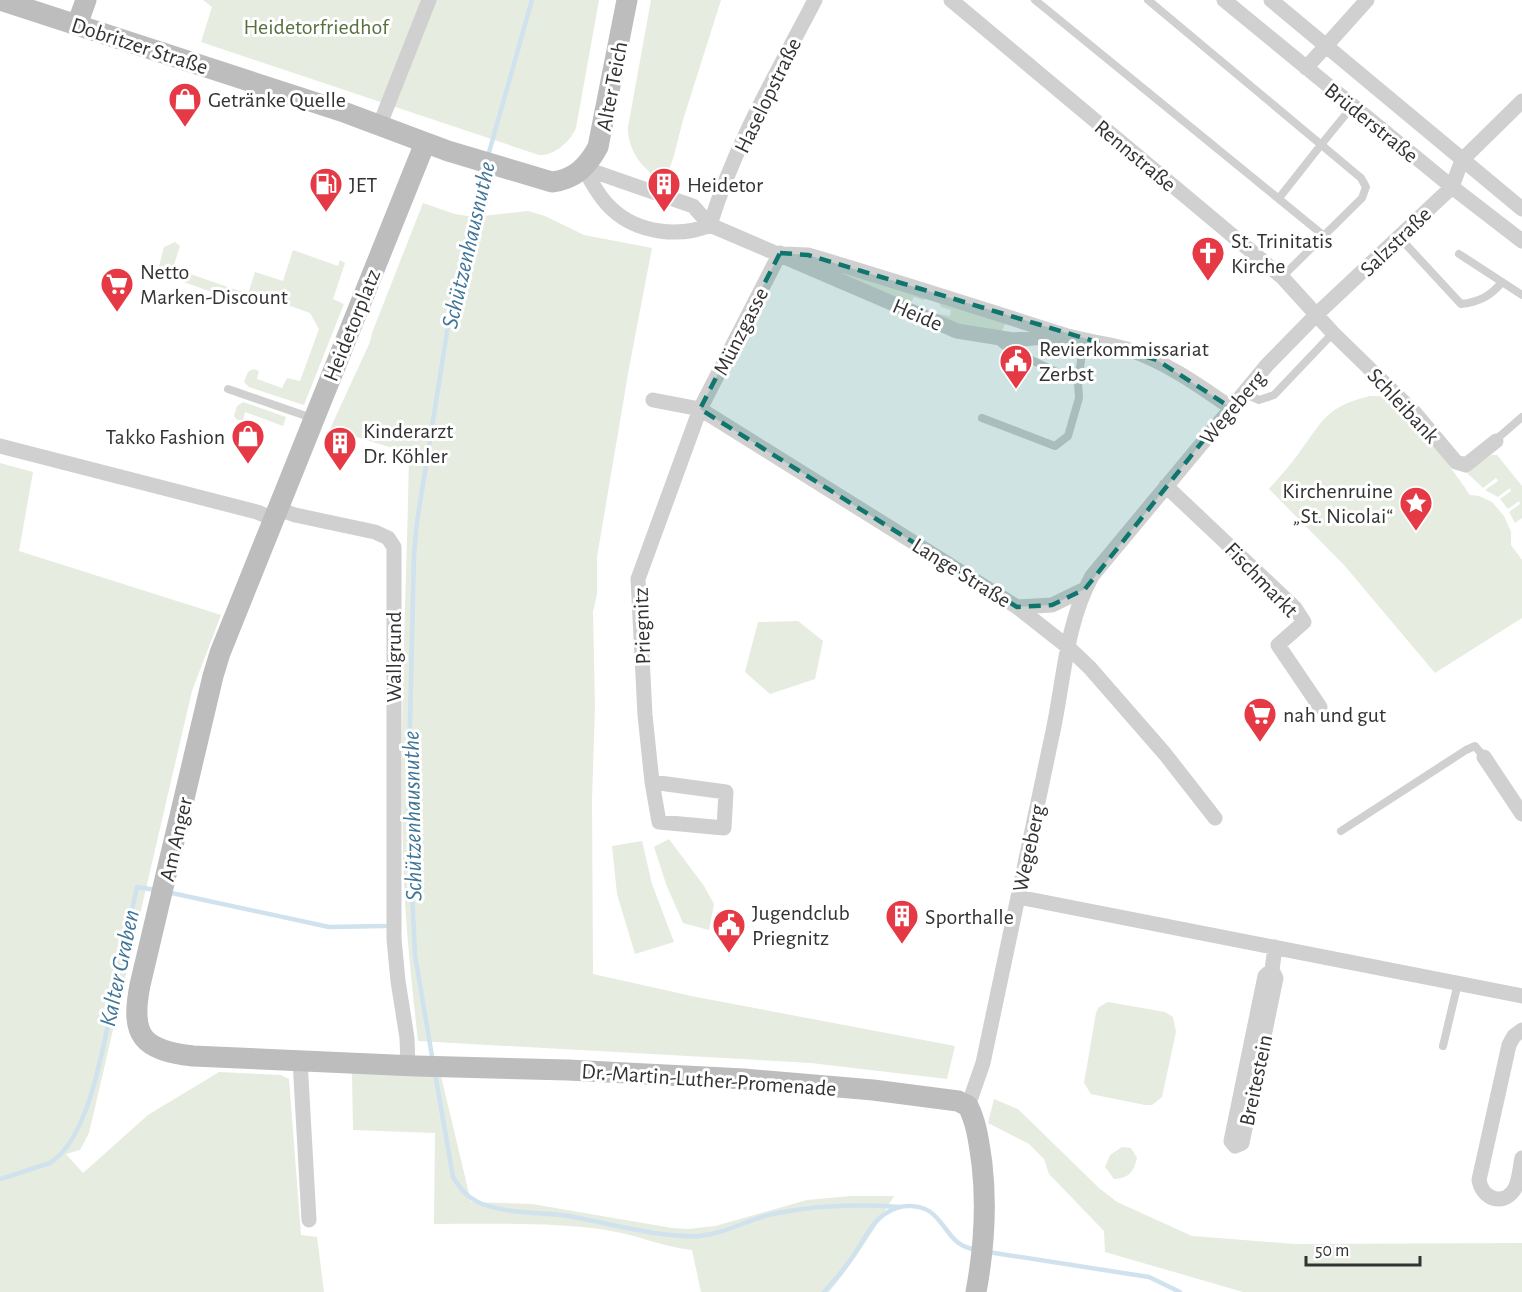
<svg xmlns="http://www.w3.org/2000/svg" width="1522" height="1292" font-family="'Alegreya Sans',sans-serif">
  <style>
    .green { fill: #e6ecdf }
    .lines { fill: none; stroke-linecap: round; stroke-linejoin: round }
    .stream { stroke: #cfe2ee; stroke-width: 4.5 }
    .lane { stroke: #d0d0d0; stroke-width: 8 }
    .street { stroke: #d0d0d0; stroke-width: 15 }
    .secondary { stroke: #bdbdbd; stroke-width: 21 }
    .marked { fill: #0f766e; fill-opacity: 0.2; stroke: #0f766e; stroke-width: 4.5; stroke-dasharray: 12 8; stroke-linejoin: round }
    .labels { text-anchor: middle; stroke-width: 6; stroke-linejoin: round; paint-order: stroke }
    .park-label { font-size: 22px; fill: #56703f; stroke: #fff }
    .street-label { font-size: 22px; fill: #333; stroke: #fff }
    .poi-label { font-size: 22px; fill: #333; stroke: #fff; text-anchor: start }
    .water-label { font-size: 24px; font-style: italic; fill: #3f7597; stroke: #fff }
  </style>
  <rect width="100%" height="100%" fill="#fff"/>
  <path class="green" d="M203,0H599L576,128C570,142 554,156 539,155L201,42L212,7Z
    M651,0H721L683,120L673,159L664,182C644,171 627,151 628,127Z
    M423,203L455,214L474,217L528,211L545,216L584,235L652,248L629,368L597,557V594L593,612L595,707L592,800L593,974L696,997L955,1046L947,1079L811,1063L418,1041C411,977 404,914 403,850C399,718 407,585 409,453L330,429L370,342L372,333Z
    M175,242L180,246L173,268L248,294L255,272L283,281L293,250L338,266L340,260L345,263L333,299L344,304L304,405L249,387L244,382L248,372L253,369L259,371L257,379L282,388L287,378L300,381L319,329L310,313L257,294L252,306L175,279L159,266L164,247Z
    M813,262L929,297L923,300L914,297L911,303Z
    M938,300L1003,321L1005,324L1002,331L978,330L931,316L939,314L950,316L951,310L941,307Z
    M1370,396C1376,396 1383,396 1389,398C1404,402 1459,478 1470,495L1479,496L1492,502L1504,516L1511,532V545L1522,560V618L1435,673L1344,565L1269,489C1279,477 1290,466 1299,453C1323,420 1327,406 1370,396Z
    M243,402L286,417L283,426L245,412L243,420H237L234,416L237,406Z
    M1491,455H1497L1522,486V518L1515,523L1509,512L1520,504L1519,501L1508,509L1500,499L1511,491L1510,488L1498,497L1485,490L1498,481L1496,478L1483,488L1466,472Z
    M0,463L33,472L19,551L221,615L192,691L89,1133L80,1150L66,1154L83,1173L148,1115L219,1072L281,1075L289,1079L301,1235L317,1237L324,1292H0Z
    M798,621L823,641L815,679L770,694L745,672L758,622Z
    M669,839L704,886L714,904L709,930L683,923L666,884L654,847Z
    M642,841L652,884L674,942L635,954L617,894L612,846Z
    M1108,1002L1165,1012L1173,1017L1176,1032L1162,1097L1152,1105H1145L1091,1094L1084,1083L1096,1013L1099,1007Z
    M352,1073L441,1076L471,1202L532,1204L672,1228L688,1229L715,1226L807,1200L851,1196H894C874,1230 854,1262 829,1292H701L692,1250C663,1247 635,1234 606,1230C550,1222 491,1224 434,1224L435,1133L353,1130Z
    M994,1099L1018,1109L1099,1188L1117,1202L1192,1236L1295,1244L1522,1243V1292H1243L1105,1252L1104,1231L1049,1174L1044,1159L1029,1144L988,1123Z
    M1122,1147L1131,1148L1137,1158C1133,1173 1129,1178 1114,1179L1105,1167L1110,1155Z"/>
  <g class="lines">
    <path class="stream" d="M488,156L532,0
      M167,892L329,927L385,926
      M433,1062L415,955L408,807L414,554L417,522L454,288L485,167
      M435,1073L453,1177C461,1190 468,1198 482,1204C510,1214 540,1212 568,1216C609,1223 658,1238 699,1236C725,1234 748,1219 773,1214C816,1205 857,1204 900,1207
      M0,1179L50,1163C91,1137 104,1040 114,995C121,959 129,923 137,887L156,890
      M988,1252L1149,1277L1180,1292
      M824,1292C834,1281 843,1271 851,1259C862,1244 871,1221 888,1212C902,1203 924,1204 935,1216C950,1231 953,1247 977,1250"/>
    <path class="lane" d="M1035,0L1323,235
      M1148,0L1361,178L1366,187L1362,198L1282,277
      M1279,198C1304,167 1327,136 1353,106
      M1399,237L1461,304C1479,302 1491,296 1502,282
      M1459,254L1522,295
      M997,340L1008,349L1078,382
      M228,389L312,418
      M1243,393L1259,400L1274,395L1333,333
      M982,418L1055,446L1068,436L1079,398L1078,382L1084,339
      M1496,441L1499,437L1522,417
      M1341,831L1466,750L1475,746L1484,757
      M1443,1046L1458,983"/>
    <path class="street" d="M951,0L1282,277L1333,333L1415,413L1456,462L1466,465L1496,441
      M1224,0L1452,187L1522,241
      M1271,0L1522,209
      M1306,68L1367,0
      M380,124L429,0
      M584,168L693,206L710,225L957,331L1013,340L1064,335
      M584,168C591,182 600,199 613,210C638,233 680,238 710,225
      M710,225C734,146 777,73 815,0
      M783,254L808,255C893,280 977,307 1061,334C1082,341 1106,343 1127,349C1166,362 1197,384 1230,407
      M653,400L700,409L1017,607L1068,647L1090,668L1165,754L1215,818
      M0,446L257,512L274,519
      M1166,486L1295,608L1304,622L1278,645L1320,707
      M278,509L295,515L375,532L388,538L394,547V939L398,981L407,1038L408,1066
      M1017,607L1052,605L1085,589
      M1484,757L1522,814
      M652,782L726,792L724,828L659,822L652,782L645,715L638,579L700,409L780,253
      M1018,897L1522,996
      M1272,970L1276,978L1242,1143L1235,1146L1231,1141L1265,976L1272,970L1275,947
      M1522,1030L1514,1036L1509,1045L1479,1180C1482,1198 1502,1207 1514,1190C1519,1183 1520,1167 1522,1158
      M300,1060L309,1220
      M968,1106L983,1063C1006,952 1030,842 1053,731C1064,680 1066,623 1092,576L1267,365L1317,314L1452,187L1462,160L1522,101"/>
    <path class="secondary" d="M0,0L341,111L448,151L552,182C575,179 587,167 598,147L627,0
      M77,25L86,0
      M425,143L220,653L213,676L140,985C130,1036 142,1050 193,1056L416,1066L568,1070L744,1079L873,1090L958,1101L968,1106C977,1124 979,1143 982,1164C987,1208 984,1249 976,1292"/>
  </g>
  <path class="marked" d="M780,253L808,255L1157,360L1230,407L1085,589L1052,605L1017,607L700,409Z"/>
  <defs>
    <g id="shop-pin" transform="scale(1.725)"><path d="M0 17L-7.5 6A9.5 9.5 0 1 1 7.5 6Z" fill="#e63946" stroke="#fff"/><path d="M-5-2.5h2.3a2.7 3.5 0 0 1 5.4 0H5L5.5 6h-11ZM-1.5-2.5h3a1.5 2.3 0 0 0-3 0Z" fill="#fff"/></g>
    <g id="fuel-pin" transform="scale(1.725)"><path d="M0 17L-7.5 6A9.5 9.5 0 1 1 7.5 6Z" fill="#e63946" stroke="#fff"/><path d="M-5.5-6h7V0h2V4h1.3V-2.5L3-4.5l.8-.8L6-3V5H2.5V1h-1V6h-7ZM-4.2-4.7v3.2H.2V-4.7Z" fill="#fff"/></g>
    <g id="building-pin" transform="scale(1.725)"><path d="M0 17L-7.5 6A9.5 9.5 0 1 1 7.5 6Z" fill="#e63946" stroke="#fff"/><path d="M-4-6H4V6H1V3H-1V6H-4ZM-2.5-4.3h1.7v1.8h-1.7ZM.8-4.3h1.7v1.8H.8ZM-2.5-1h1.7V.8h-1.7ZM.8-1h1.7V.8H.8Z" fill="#fff"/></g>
    <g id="church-pin" transform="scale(1.725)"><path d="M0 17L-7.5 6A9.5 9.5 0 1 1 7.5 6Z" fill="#e63946" stroke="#fff"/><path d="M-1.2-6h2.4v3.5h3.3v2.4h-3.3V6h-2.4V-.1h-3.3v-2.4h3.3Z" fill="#fff"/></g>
    <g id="supermarket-pin" transform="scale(1.725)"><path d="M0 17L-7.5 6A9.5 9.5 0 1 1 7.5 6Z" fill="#e63946" stroke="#fff"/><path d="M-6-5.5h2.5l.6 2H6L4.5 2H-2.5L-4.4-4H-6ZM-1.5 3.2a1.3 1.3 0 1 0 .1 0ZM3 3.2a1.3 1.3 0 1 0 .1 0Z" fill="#fff"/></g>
    <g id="civic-pin" transform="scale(1.725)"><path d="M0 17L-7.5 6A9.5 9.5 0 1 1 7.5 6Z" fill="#e63946" stroke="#fff"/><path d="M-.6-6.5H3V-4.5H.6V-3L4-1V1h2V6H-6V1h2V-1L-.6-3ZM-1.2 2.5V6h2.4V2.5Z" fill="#fff"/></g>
    <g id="sight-pin" transform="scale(1.725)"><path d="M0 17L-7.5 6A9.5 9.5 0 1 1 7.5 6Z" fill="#e63946" stroke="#fff"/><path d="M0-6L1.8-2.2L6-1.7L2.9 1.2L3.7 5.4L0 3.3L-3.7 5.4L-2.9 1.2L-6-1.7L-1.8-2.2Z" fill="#fff"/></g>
  </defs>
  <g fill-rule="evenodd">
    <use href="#shop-pin" x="185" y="99"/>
    <use href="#fuel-pin" x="326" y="184"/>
    <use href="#building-pin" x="664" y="184"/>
    <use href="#church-pin" x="1208" y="253"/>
    <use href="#supermarket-pin" x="117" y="284"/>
    <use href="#civic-pin" x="1016" y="361"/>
    <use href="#shop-pin" x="248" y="436"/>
    <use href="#building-pin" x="340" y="443"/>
    <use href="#sight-pin" x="1416" y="503"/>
    <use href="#supermarket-pin" x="1260" y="714"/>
    <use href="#building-pin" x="902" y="916"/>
    <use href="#civic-pin" x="729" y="925"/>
  </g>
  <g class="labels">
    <g class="park-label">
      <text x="316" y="34">Heidetorfriedhof</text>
    </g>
    <g class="street-label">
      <text transform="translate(140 45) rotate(18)" y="8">Dobritzer Straße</text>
      <text transform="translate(611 86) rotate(-79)" y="8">Alter Teich</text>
      <text transform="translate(767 95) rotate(-64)" y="8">Haselopstraße</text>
      <text transform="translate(1372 122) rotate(39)" y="8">Brüderstraße</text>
      <text transform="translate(1136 155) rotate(40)" y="8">Rennstraße</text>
      <text transform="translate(1395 241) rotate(-44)" y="8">Salzstraße</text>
      <text transform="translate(918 314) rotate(23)" y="8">Heide</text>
      <text transform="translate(351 325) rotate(-68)" y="8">Heidetorplatz</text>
      <text transform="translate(740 331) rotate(-63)" y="8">Münzgasse</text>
      <text transform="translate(1404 405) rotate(47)" y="8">Schleibank</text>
      <text transform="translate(1232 407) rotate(-50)" y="8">Wegeberg</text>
      <text transform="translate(962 572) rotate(32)" y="8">Lange Straße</text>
      <text transform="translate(1262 579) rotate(46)" y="8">Fischmarkt</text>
      <text transform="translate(641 626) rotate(-92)" y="8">Priegnitz</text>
      <text transform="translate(393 657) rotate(-90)" y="8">Wallgrund</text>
      <text transform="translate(175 839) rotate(-77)" y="8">Am Anger</text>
      <text transform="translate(1028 848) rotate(-78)" y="8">Wegeberg</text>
      <text transform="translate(709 1079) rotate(4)" y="8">Dr.-Martin-Luther-Promenade</text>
      <text transform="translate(1255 1080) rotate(-78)" y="8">Breitestein</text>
    </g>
    <g class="poi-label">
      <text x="208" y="107">Getränke Quelle</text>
      <text x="349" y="192">JET</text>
      <text x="687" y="192">Heidetor</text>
      <text x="1231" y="248">St. Trinitatis<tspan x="1231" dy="25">Kirche</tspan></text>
      <text x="140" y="279">Netto<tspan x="140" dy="25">Marken-Discount</tspan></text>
      <text x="1039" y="356">Revierkommissariat<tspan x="1039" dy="25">Zerbst</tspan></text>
      <text x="363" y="438">Kinderarzt<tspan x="363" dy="25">Dr. Köhler</tspan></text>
      <text x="225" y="444" text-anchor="end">Takko Fashion</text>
      <text x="1393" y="498" text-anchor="end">Kirchenruine<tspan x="1393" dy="25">„St. Nicolai“</tspan></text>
      <text x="1283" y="722">nah und gut</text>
      <text x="752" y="920">Jugendclub<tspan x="752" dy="25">Priegnitz</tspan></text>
      <text x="925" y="924">Sporthalle</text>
    </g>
    <g class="water-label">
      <text transform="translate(468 245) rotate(-77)" y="8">Schützenhausnuthe</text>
      <text transform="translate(412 816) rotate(-91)" y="8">Schützenhausnuthe</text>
      <text transform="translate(119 968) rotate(-78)" y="8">Kalter Graben</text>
    </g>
  </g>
  <path d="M1306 1256v9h114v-9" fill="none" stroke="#333333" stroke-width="3"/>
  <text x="1315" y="1256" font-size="18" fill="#333333" stroke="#ffffff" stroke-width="4.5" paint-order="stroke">50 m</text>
</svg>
